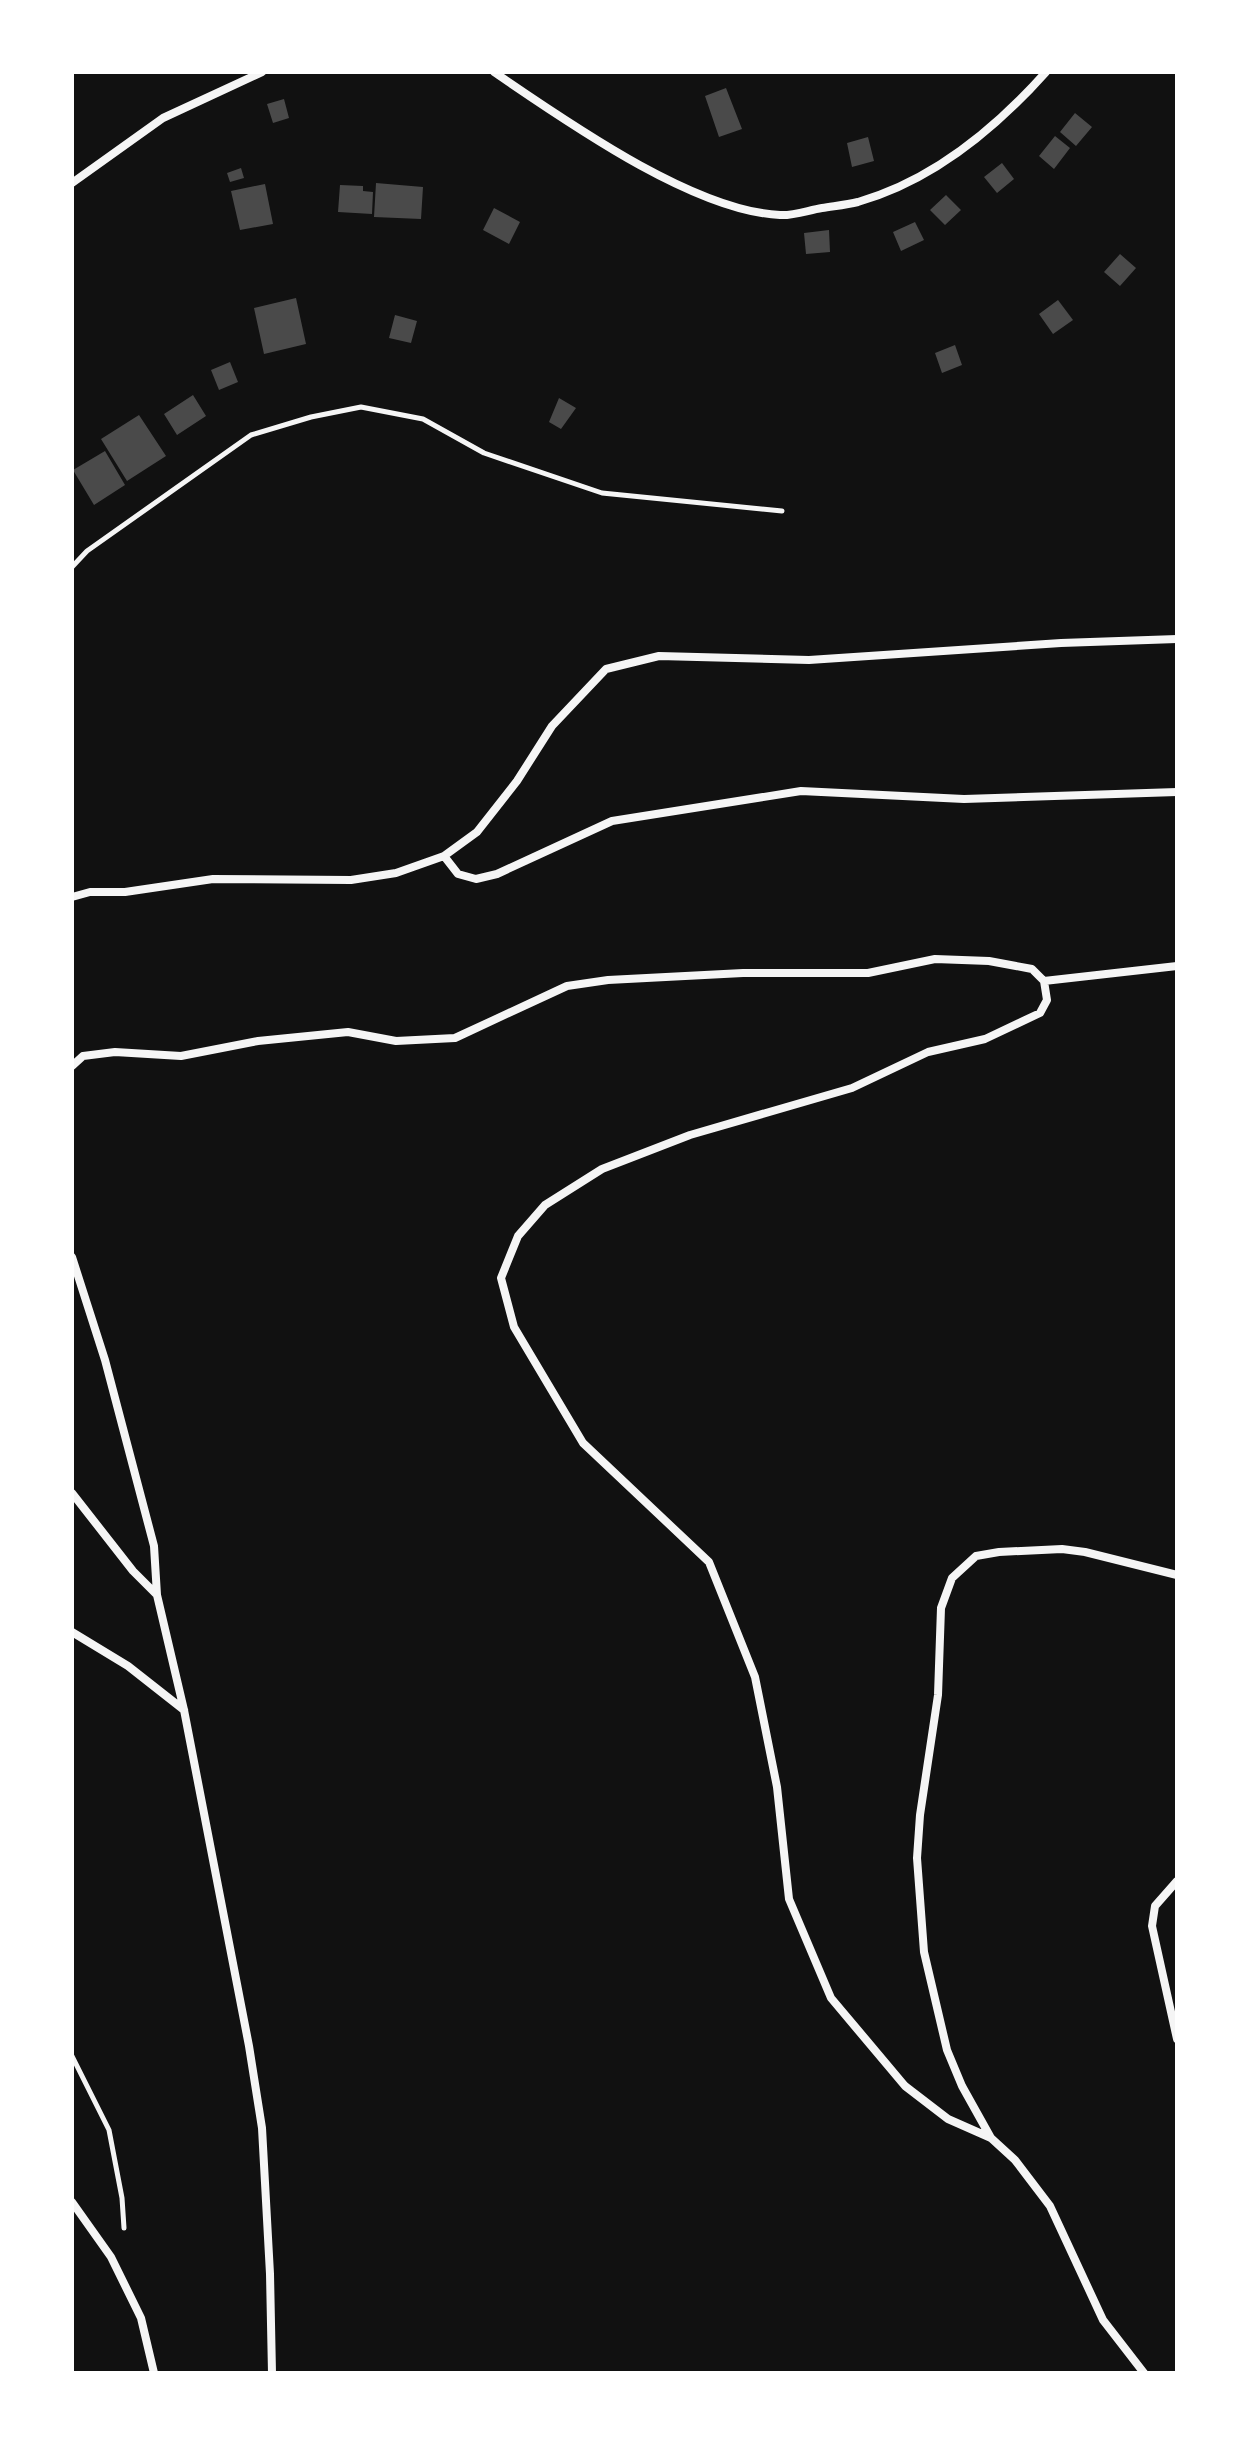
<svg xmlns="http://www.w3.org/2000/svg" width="1249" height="2445" font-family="'Source Serif 4',serif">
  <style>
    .building { fill: #4a4a4a }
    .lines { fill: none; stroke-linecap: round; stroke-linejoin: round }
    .path { stroke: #f5f5f5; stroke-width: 5 }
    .minor { stroke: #f5f5f5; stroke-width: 8 }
  </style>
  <rect width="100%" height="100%" fill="#111"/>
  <path class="building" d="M726,88L742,129L719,137L705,96Z
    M284,99L289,118L273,123L267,104Z
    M1075,113L1092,127L1076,146L1060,132Z
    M1055,136L1070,148L1054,169L1039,156Z
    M868,137L874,161L852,167L847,143Z
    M1002,163L1014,179L997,193L984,177Z
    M241,168L244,178L230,182L227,173Z
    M376,183L423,187L421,219L374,217Z
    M265,184L273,224L240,230L231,191Z
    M340,185L363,186V191L373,192L372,214L338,212Z
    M946,195L961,210L945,225L930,210Z
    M494,208L520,222L509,244L483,230Z
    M915,222L924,240L901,251L893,232Z
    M829,230L830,252L806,254L804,233Z
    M1120,254L1136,268L1120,286L1104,272Z
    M296,298L306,344L264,354L254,308Z
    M1058,300L1073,320L1053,334L1039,314Z
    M395,315L417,321L411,343L389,338Z
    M955,345L962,365L942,373L935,353Z
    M230,362L238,382L219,390L211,370Z
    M193,395L206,416L177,435L164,414Z
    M559,398L576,408L561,429L549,422Z
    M139,415L166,456L127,481L101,439Z
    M105,451L125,485L94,505L73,470Z"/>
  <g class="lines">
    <path class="path" d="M72,567L87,551L251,435L311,417L361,407L423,419L484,453L602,493L782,511
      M72,2056L109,2130L122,2198L124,2228"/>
    <path class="minor" d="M494,72C566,121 693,211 780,215C793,216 809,210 822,208C834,206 846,205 858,202C932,181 996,128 1046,72
      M72,183L163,118L262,72
      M444,856L458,874L476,879L497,874L612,821L801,791L964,799L1177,792
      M72,897L90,892H125L213,879L351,880L396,873L444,856L477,832L517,781L552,726L606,669L659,656L809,660L1061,643L1177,639
      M1044,981L1177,966
      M72,1066L83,1056L115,1052L181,1056L258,1041L348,1032L396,1041L455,1038L567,986L608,980L743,973H868L935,959L989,961L1032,969L1044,981L1047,1000L1040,1013L985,1039L928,1052L852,1088L690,1135L602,1169L545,1205L518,1236L501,1278L514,1327L583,1443L709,1562L755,1677L777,1787L789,1899L831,1998L905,2086L948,2119L991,2138L1015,2160L1050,2206L1103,2320L1144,2373
      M72,1257L105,1360L154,1546L157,1595L184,1710L249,2046L262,2128L270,2274L272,2373
      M72,1493L133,1571L156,1594
      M72,1632L128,1666L184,1710
      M1177,1881L1155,1906L1152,1926L1177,2039
      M991,2138L962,2086L947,2050L924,1952L917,1858L920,1815L938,1695L941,1608L952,1578L976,1556L999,1552L1062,1549L1085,1552L1177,1575
      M72,2202L111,2257L141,2318L154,2373"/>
  </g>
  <rect width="1249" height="2445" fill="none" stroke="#ffffff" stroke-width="148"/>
</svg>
